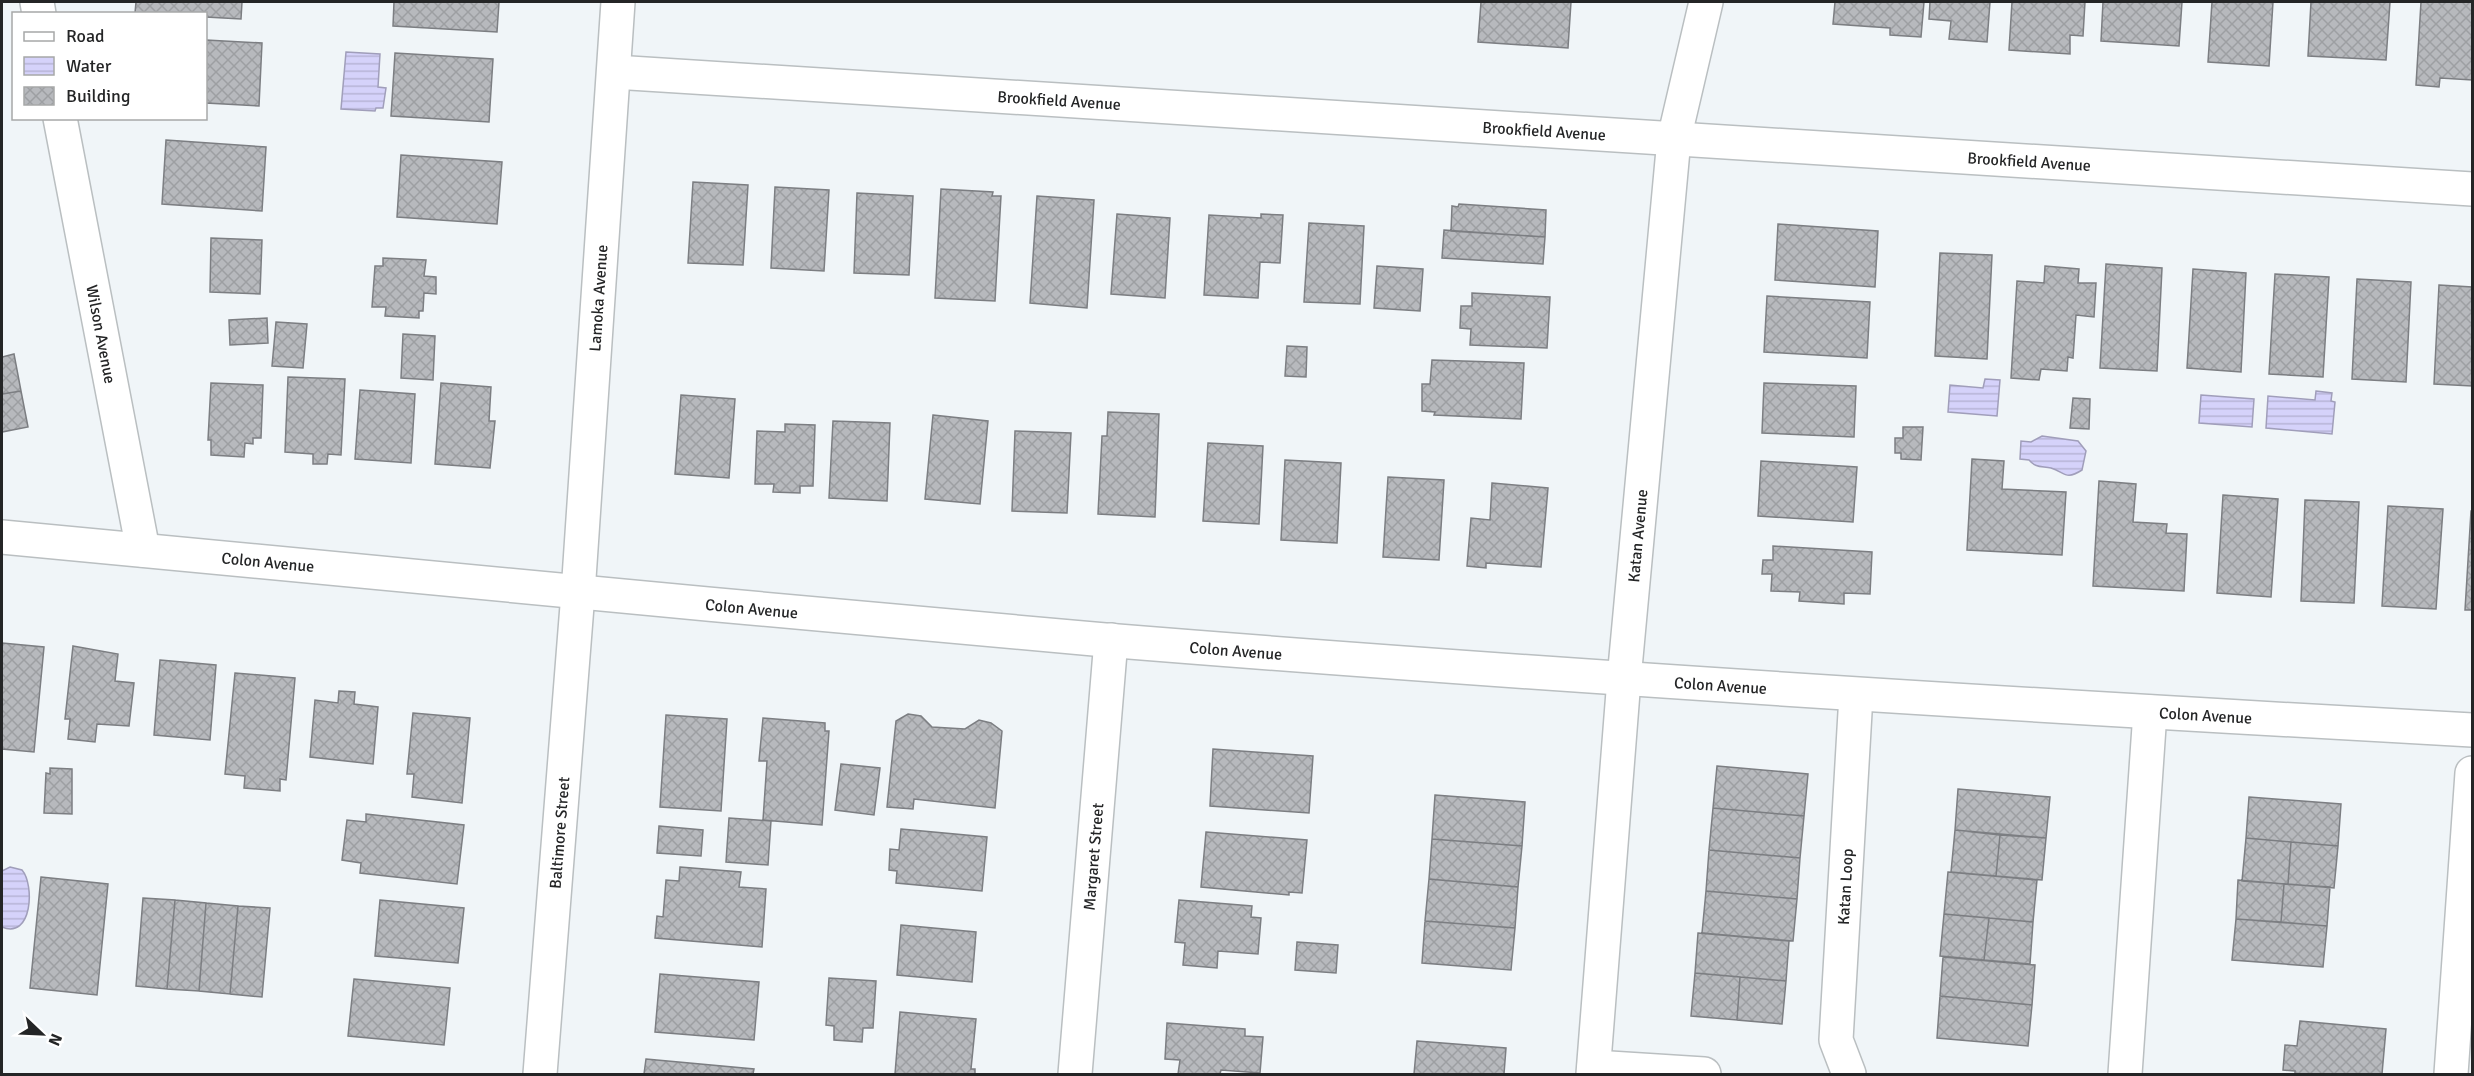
<svg xmlns="http://www.w3.org/2000/svg" width="2474" height="1076" font-family="Signika,sans-serif">
  <style>
    .water { fill: url(#water-rules); stroke: #a09eba; stroke-width: 1.5 }
    .building { fill: url(#building-cross-hatch); stroke: #7c7e82; stroke-width: 1.5 }
    .lines { fill: none; stroke-linecap: round; stroke-linejoin: round }
    .minor-casing { stroke: #babfc1; stroke-width: 36 }
    .minor { stroke: #fff; stroke-width: 33 }
    .labels { text-anchor: middle; stroke-width: 4.5; stroke-linejoin: round; paint-order: stroke }
    .street-label { font-size: 16px; fill: #242526; stroke: #fff }
  </style>
  <defs>
    <pattern id="water-rules" width="6" height="5" patternUnits="userSpaceOnUse" patternTransform="scale(1.5)"><rect width="6" height="5" fill="#d5d2fa"/><path d="M0 2.5h6" fill="none" stroke="#b7b4d6"/></pattern>
    <pattern id="building-cross-hatch" width="8" height="8" patternUnits="userSpaceOnUse" patternTransform="scale(1.5)"><rect width="8" height="8" fill="#b7b9bd"/><path d="M0 0l8 8M0 8l8-8" fill="none" stroke="#9d9fa2"/></pattern>
  </defs>
  <rect width="100%" height="100%" fill="#f0f5f8"/>
  <path class="water" d="M346,52L380,54L378,87L386,88L383,108H376L375,111L341,109Z
    M1985,379L2000,380L1997,416L1948,412L1950,385L1983,388Z
    M2316,391L2332,393L2331,401L2335,402L2332,434L2266,428L2268,396L2315,400Z
    M2201,395L2254,399L2252,427L2199,423Z
    M2042,436L2078,441L2086,451L2082,470C2065,481 2065,472 2051,468C2041,466 2036,468 2029,460L2020,459L2021,441L2031,442Z
    M10,867L22,870C35,885 32,940 2,927V871Z"/>
  <path class="building" d="M136,2H242L241,19L206,17V14L135,13Z
    M394,2H499L497,32L393,26Z
    M1481,2H1571L1568,48L1478,42Z
    M1835,2H1924L1921,37L1890,35V28L1833,24Z
    M1930,2H1990L1987,42L1949,39L1951,21L1929,19Z
    M2012,2H2085L2083,36L2070,35V54L2009,50Z
    M2103,2H2182L2179,46L2101,41Z
    M2212,2H2273L2269,66L2208,62Z
    M2311,2H2390L2386,60L2308,56Z
    M2421,2H2472V80L2440,78L2439,87L2416,85Z
    M206,40L262,43L259,106L206,103Z
    M395,53L493,59L489,122L391,116Z
    M166,140L266,147L262,211L162,204Z
    M401,155L502,162L497,224L397,217Z
    M693,182L748,185L743,265L688,263Z
    M775,187L829,190L824,271L771,268Z
    M941,189L993,192L992,196H1001L995,301L935,298Z
    M857,193L913,196L909,275L854,273Z
    M1037,196L1094,200L1087,308L1030,303Z
    M1459,204L1546,210L1545,237L1451,231L1452,206L1458,207Z
    M1117,214L1170,218L1165,298L1111,294Z
    M1261,214L1283,215L1280,263L1260,262L1258,298L1204,295L1209,215L1261,218Z
    M1309,223L1364,226L1360,304L1304,302Z
    M1778,224L1878,231L1875,287L1775,280Z
    M1444,230L1545,237L1543,264L1442,258Z
    M211,238L262,240L260,294L210,292Z
    M1940,253L1992,255L1987,359L1935,356Z
    M383,258L426,260L424,276L436,277V294L424,293L423,311H419V318L385,316L386,307H372L375,266H383Z
    M2106,264L2162,268L2157,371L2100,368Z
    M1377,266L1423,269L1420,311L1374,308Z
    M2045,266L2079,269L2078,283H2096L2094,317L2076,315L2073,358L2068,357L2067,371L2041,369L2039,380L2011,378L2017,281L2044,283Z
    M2193,269L2246,273L2241,372L2187,368Z
    M2275,274L2329,277L2323,377L2269,374Z
    M2357,279L2411,282L2406,382L2352,379Z
    M2439,285L2472,287V386L2434,384Z
    M1472,293L1550,297L1547,348L1470,345L1471,329L1460,328L1461,306H1472Z
    M1767,296L1870,302L1867,358L1764,352Z
    M267,318L268,343L230,345L229,320Z
    M276,322L307,324L303,368L272,366Z
    M403,334L435,336L433,380L401,378Z
    M1287,346L1307,347L1306,377L1285,376Z
    M14,354L21,391L2,394V357Z
    M1432,360L1524,363L1521,419L1434,415L1435,412L1422,411V384H1430Z
    M288,377L345,379L341,455L328,454L327,464H313V454L285,452Z
    M211,383L263,385L261,438H253V444L245,443L244,457L211,455V440H208Z
    M441,383L491,387L489,421H495L490,468L435,464Z
    M1764,383L1856,386L1854,437L1762,433Z
    M360,390L415,394L411,463L355,459Z
    M21,391L28,427L2,432V394Z
    M681,395L735,399L729,478L675,474Z
    M2073,398L2090,399L2089,429L2070,428Z
    M1108,412L1159,414L1155,517L1098,514L1102,436H1107Z
    M933,415L988,421L980,504L925,499Z
    M833,421L890,423L887,501L829,498Z
    M785,424L815,425L813,486H800V493L773,492L774,484H755L757,431L785,432Z
    M1903,427H1923L1921,460L1901,459V453H1895V438H1903Z
    M1015,431L1071,433L1067,513L1012,511Z
    M1208,443L1263,446L1259,524L1203,521Z
    M1972,459L2004,461L2002,489L2066,492L2062,555L1967,550Z
    M1285,460L1341,463L1337,543L1281,540Z
    M1761,461L1857,467L1853,522L1758,516Z
    M1388,477L1444,480L1439,560L1383,557Z
    M2099,481L2136,484L2133,522L2167,524L2166,533L2187,534L2184,591L2093,586Z
    M1492,483L1548,488L1541,567L1486,563V568L1467,566L1471,518L1490,520Z
    M2223,495L2278,499L2271,597L2217,593Z
    M2305,500L2359,502L2354,603L2301,601Z
    M2388,506L2443,509L2436,609L2382,606Z
    M2471,511H2472V610H2465Z
    M1773,546L1872,552L1870,594L1844,593V604L1799,601L1800,592L1771,591L1772,574H1762L1763,560H1773Z
    M2,643L44,647L34,752L2,749Z
    M73,646L118,654L115,681L134,683L129,726L97,724L95,742L68,739L70,719H65Z
    M160,660L216,665L210,740L154,735Z
    M235,673L295,678L286,780L280,779V791L244,788L245,776L225,774Z
    M339,691L355,692L354,704L378,707L373,764L310,757L315,700L338,703Z
    M413,713L470,718L462,803L412,797L414,774H407Z
    M908,714L921,716L932,727L965,729L979,720L991,723L1002,731L995,808L914,799L913,809L887,807L896,721Z
    M666,715L727,719L721,811L660,807Z
    M763,718L825,723V731H829L822,825L763,820L767,761H759Z
    M1213,749L1313,756L1309,813L1210,806Z
    M841,764L880,768L874,815L835,810Z
    M1717,766L1808,774L1804,816L1713,808Z
    M50,768L72,769V814L44,813L46,773L50,774Z
    M1958,789L2050,797L2046,838L1955,830Z
    M1435,795L1525,802L1522,846L1432,839Z
    M2249,797L2341,804L2338,846L2246,838Z
    M1713,808L1804,816L1800,858L1709,850Z
    M366,814L464,825L457,884L360,873L361,863L342,860L347,820L366,822Z
    M729,818L771,821L768,865L726,862Z
    M659,826L703,830L701,856L657,853Z
    M901,829L987,837L982,891L896,883L897,871L889,870L890,849L899,850Z
    M1955,830L2000,835L1996,876L1951,872Z
    M1206,832L1307,840L1302,893L1289,892V895L1201,887Z
    M2000,835L2046,838L2042,880L1996,876Z
    M2246,838L2291,842L2288,884L2242,881Z
    M1432,839L1522,846L1518,887L1429,879Z
    M2291,842L2338,846L2334,888L2288,884Z
    M1709,850L1800,858L1797,899L1706,891Z
    M680,867L741,872L739,887L766,889L762,947L655,938L657,916L663,917L666,880L679,881Z
    M1948,872L2037,880L2033,922L1944,914Z
    M41,877L108,884L97,995L30,988Z
    M1429,879L1518,887L1515,928L1425,921Z
    M2238,880L2284,884L2281,922L2236,919Z
    M2284,884L2330,887L2327,926L2281,922Z
    M1706,891L1797,899L1793,941L1702,933Z
    M143,898L175,900L167,989L136,986Z
    M175,900L206,903L199,991L167,989Z
    M380,900L464,908L458,963L375,956Z
    M1179,900L1252,906L1251,917L1261,918L1258,954L1218,951L1217,968L1183,965L1185,943L1175,942Z
    M206,903L238,906L230,994L199,991Z
    M238,906L270,908L262,997L230,994Z
    M1944,914L1989,918L1984,960L1940,956Z
    M1989,918L2033,922L2030,964L1984,960Z
    M2236,919L2327,926L2323,967L2232,960Z
    M1425,921L1515,928L1511,970L1422,963Z
    M901,925L976,932L972,982L897,975Z
    M1698,933L1789,941L1786,981L1695,973Z
    M1297,942L1338,945L1336,973L1295,970Z
    M1943,957L2035,965L2032,1005L1940,996Z
    M1695,973L1740,977L1737,1020L1691,1016Z
    M660,974L759,982L754,1040L655,1032Z
    M1740,977L1786,981L1782,1024L1737,1020Z
    M829,978L876,981L873,1028H863L862,1042L834,1040V1026L826,1025Z
    M354,979L450,988L444,1045L348,1036Z
    M1940,996L2032,1005L2028,1046L1937,1038Z
    M900,1012L976,1019L971,1069H975V1074H895Z
    M2300,1021L2386,1029L2382,1074H2295V1071L2283,1070L2285,1045L2297,1046Z
    M1167,1023L1245,1029V1036L1263,1037L1260,1073L1221,1070L1220,1074H1178L1180,1060L1165,1059Z
    M1417,1041L1506,1048L1504,1074H1414Z
    M646,1059L754,1069L753,1074H644Z"/>
  <g class="lines">
    <g class="minor-casing">
      <g id="minor">
        <path d="M37,2L39,14"/>
        <path id="s1" d="M614,72L2472,189"/>
        <path id="s2" d="M60,118L143,550"/>
        <path id="s3" d="M2,537C370,570 737,609 1105,640C1561,677 2016,705 2472,730"/>
        <path d="M1594,1067L1704,1074"/>
        <path id="s4" d="M540,1074L578,593L618,2"/>
        <path id="s5" d="M1075,1074L1111,640"/>
        <path id="s6" d="M1593,1074L1624,679L1674,139L1706,2"/>
        <path id="s7" d="M1849,1074L1836,1040L1856,695"/>
        <path d="M2125,1074L2150,712"/>
        <path d="M2451,1074L2472,773"/>
      </g>
    </g>
    <use href="#minor" class="minor"/>
  </g>
  <g class="labels">
    <g class="street-label">
      <text dy="6" stroke="none"><textPath href="#s1" startOffset="446">Brookfield Avenue</textPath></text>
      <text dy="6" stroke="none"><textPath href="#s1" startOffset="932">Brookfield Avenue</textPath></text>
      <text dy="6" stroke="none"><textPath href="#s1" startOffset="1418">Brookfield Avenue</textPath></text>
      <text dy="6" stroke="none"><textPath href="#s4" startOffset="778">Lamoka Avenue</textPath></text>
      <text dy="6" stroke="none"><textPath href="#s2" startOffset="220">Wilson Avenue</textPath></text>
      <text dy="6" stroke="none"><textPath href="#s6" startOffset="540">Katan Avenue</textPath></text>
      <text dy="6" stroke="none"><textPath href="#s3" startOffset="267">Colon Avenue</textPath></text>
      <text dy="6" stroke="none"><textPath href="#s3" startOffset="753">Colon Avenue</textPath></text>
      <text dy="6" stroke="none"><textPath href="#s3" startOffset="1239">Colon Avenue</textPath></text>
      <text dy="6" stroke="none"><textPath href="#s3" startOffset="1725">Colon Avenue</textPath></text>
      <text dy="6" stroke="none"><textPath href="#s3" startOffset="2211">Colon Avenue</textPath></text>
      <text dy="6" stroke="none"><textPath href="#s4" startOffset="242">Baltimore Street</textPath></text>
      <text dy="6" stroke="none"><textPath href="#s5" startOffset="218">Margaret Street</textPath></text>
      <text dy="6" stroke="none"><textPath href="#s7" startOffset="190">Katan Loop</textPath></text>
    </g>
  </g>
  <rect width="2474" height="1076" fill="none" stroke="#242526" stroke-width="6"/>
  <rect x="12" y="12" width="195" height="108" fill="#ffffff" stroke="#a7a8a8" stroke-width="1.5"/>
  <rect x="24" y="32" width="30" height="9" fill="#ffffff" stroke="#a7a8a8" stroke-width="1.5"/>
  <text x="66" y="42" font-size="18" fill="#242526">Road</text>
  <rect x="24" y="57" width="30" height="18" fill="url(#water-rules)" stroke="#a7a8a8" stroke-width="1.5"/>
  <text x="66" y="72" font-size="18" fill="#242526">Water</text>
  <rect x="24" y="87" width="30" height="18" fill="url(#building-cross-hatch)" stroke="#a7a8a8" stroke-width="1.5"/>
  <text x="66" y="102" font-size="18" fill="#242526">Building</text>
  <g transform="translate(42 1034) rotate(113)" stroke="#ffffff" stroke-width="4.5" paint-order="stroke">
  <path d="M0-4.5L10 22L0 15L-10 22Z" fill="#242526"/>
  <text y="-9" font-size="16" font-weight="bold" text-anchor="middle" fill="#242526">N</text>
  </g>
</svg>
